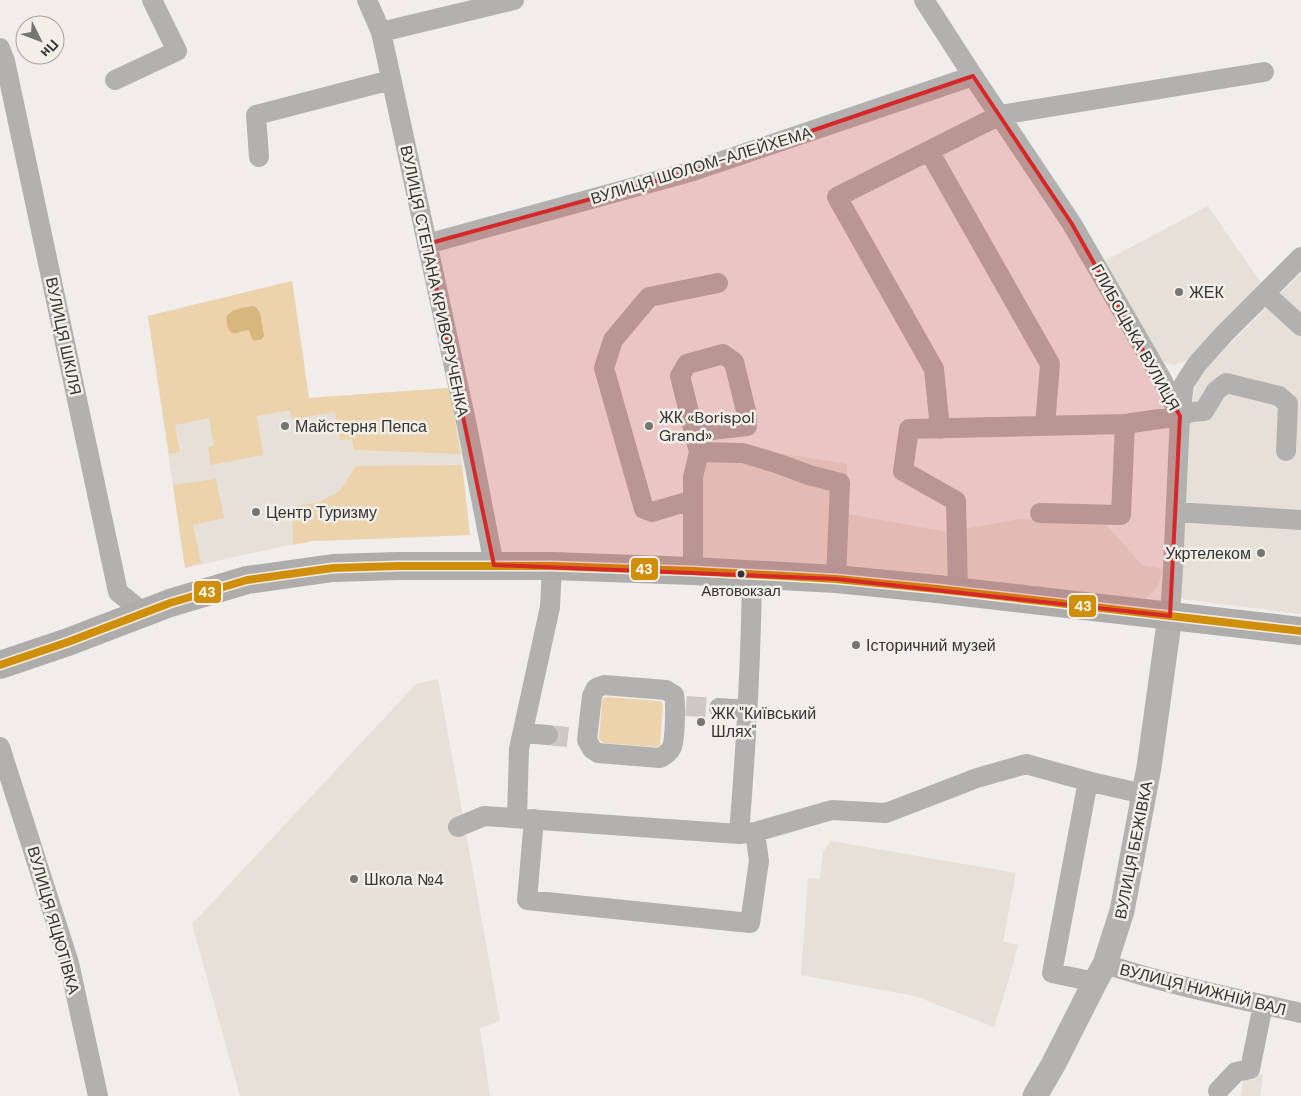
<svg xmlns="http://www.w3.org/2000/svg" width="1301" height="1096" font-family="'DM Sans',sans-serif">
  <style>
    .built { fill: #e6e0d8 }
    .green { fill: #ecd3ab }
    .water { fill: #d8b77e }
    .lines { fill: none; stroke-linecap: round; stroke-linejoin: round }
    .minor-tunnel { stroke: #cbc8c5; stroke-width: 20; stroke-dasharray: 20 10; stroke-linecap: butt }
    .minor { stroke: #b2b1af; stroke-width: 20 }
    .major { stroke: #b4b2b1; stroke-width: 25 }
    .highway { stroke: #afadac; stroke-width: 28 }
    .bus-1-casing { stroke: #f2eee8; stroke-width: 11 }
    .bus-1 { stroke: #d08f0a; stroke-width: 8 }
    .marked { fill: #d62828; fill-opacity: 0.2; stroke: #d62828; stroke-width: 4; stroke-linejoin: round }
    .poi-dot { fill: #777572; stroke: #f2eee8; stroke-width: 2 }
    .bus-dot { fill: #363432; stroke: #f2eee8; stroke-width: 2 }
    .labels { text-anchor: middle; stroke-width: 5; stroke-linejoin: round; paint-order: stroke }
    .bus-label { font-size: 15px; fill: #363432; stroke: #f2eee8 }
    .street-label { font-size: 16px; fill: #363432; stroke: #f2eee8 }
    .poi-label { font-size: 16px; fill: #363432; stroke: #f2eee8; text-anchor: start }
    .line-badge { stroke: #f2eee8; stroke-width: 2 }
    .badge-label { font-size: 14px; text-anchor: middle; font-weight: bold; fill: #fff }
  </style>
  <rect width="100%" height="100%" fill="#f0edea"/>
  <path class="built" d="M1208,206L1264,287L1188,360L1174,365L1166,363L1158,356L1101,263Z
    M1301,273V614L1181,599L1188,413L1200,374Z
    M292,281L309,398L449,388L461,457L470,535L312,541L275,548L185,568L148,316Z
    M690,439L847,464L848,514L948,532L1020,519L1105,523L1142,565L1163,569L1158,586L1145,599L686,564Z
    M438,679L500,1021L480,1028L490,1096H240L192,924L416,684Z
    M831,841L1016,873L1003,942L1018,945L1011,972L994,1027L915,996L801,975L808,878L820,879L823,852Z
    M1244,1073L1263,1075L1260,1096H1241Z"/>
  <path class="green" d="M292,281L309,398L449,388L461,454L354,450L352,439L340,440L335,412L292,419L290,410L257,416L263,455L211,465L208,447L214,446L209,418L175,425L180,452L169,454L148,316Z
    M462,465L470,535L343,540L313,541L293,545L292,507L319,502L340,491L356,466Z
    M216,479L224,518L193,525L201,563L185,568L173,485Z
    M607,697L659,701L662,702L663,705L660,745L657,747L604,743L601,741L599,739L602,701L603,698Z"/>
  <path class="water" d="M251,306L256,307L260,313L264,336L262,339L255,341L252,339L249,330C243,330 238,334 233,333C229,332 228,328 227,324C223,309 241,309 251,306Z"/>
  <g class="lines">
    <path class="minor-tunnel" d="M686,706L719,708
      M548,735L574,738"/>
    <path class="minor" d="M367,0L381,32L467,426L494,565
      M924,0L973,76L1072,224L1161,378L1180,416L1173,569L1170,616
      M381,32L514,0
      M0,48L5,61L118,592L144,613
      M115,80L177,51L152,0
      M929,151L1050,364L1045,426
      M259,157L256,115L391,80
      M427,244L693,171L973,76
      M1265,293L1301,326
      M1180,416L1184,384L1197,364L1224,334L1301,257
      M940,429L934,369L837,197L1000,115L1264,72
      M694,432L747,426L746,411L734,362L723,354L687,364L680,376L699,452
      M693,500L652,512L644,509L604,368L613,340L649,297L718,283
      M1176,512L1301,520
      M1040,513L1121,515L1125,424L1180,416L1192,412L1204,411L1216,391L1226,383L1279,396L1288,404L1286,451
      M693,571V477L699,452L743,453L779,464L809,475L840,483L836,579
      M958,591L956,501L903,471L909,429L1125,424
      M604,685L666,690L674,695C676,705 675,739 672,747C669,753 665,755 660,758L598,753L592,749L587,740L592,696L596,688Z
      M719,708L748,710
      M523,733L548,735
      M0,747L69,963L98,1096
      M1088,781L1052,973L1095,982
      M517,818L519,749L550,607L552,566
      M534,819L527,900L750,923L759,861L755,832
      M458,827L484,816L739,834L755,832L832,810L886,813L977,778L1026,764L1091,782L1144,794
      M739,834C746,747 751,661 752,574
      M1105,964C1169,985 1235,998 1301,1013
      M1218,1091L1236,1072L1250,1069L1263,1005"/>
    <path class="major" d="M1035,1096L1053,1065L1095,982L1105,964L1122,911L1149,767L1170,616"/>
    <path class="highway" d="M0,665L68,642L170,603L247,580L333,568L398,566H552L693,571L836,579L937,589L1301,631"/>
    <g class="bus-1-casing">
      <path id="bus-1" d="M0,665L68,642L170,603L247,580L333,568L398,566H552L693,571L836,579L937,589L1301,631"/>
    </g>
    <use href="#bus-1" class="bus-1"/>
  </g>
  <path class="marked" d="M973,76L1072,224L1180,416L1170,616L836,579L494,565L427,244L693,171Z"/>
  <g class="poi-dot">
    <circle cx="1179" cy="292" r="5"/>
    <circle cx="285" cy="426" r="5"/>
    <circle cx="649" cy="426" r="5"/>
    <circle cx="256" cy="512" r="5"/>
    <circle cx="1261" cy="553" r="5"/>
    <circle cx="856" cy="645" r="5"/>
    <circle cx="701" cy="722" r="5"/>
    <circle cx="354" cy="879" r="5"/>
  </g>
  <circle class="bus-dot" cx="741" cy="574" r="4.5"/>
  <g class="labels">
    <g class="bus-label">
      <text x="741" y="596">Автовокзал</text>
    </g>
    <g class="street-label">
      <text transform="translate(701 165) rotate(-17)" y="6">ВУЛИЦЯ ШОЛОМ-АЛЕЙХЕМА</text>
      <text transform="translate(435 281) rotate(78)" y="6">ВУЛИЦЯ СТЕПАНА КРИВОРУЧЕНКА</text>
      <text transform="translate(64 336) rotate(78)" y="6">ВУЛИЦЯ ШКІЛЯ</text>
      <text transform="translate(1136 337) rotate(61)" y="6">ГЛИБОЦЬКА ВУЛИЦЯ</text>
      <text transform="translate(1133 850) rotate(-79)" y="6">ВУЛИЦЯ БЕЖІВКА</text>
      <text transform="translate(54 920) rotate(74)" y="6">ВУЛИЦЯ ЯЦЮТІВКА</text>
      <text transform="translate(1203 989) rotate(14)" y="6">ВУЛИЦЯ НИЖНІЙ ВАЛ</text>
    </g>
    <g class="poi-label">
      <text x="1189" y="298">ЖЕК</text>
      <text x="659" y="423">ЖК «Borispol<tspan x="659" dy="18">Grand»</tspan></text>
      <text x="295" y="432">Майстерня Пепса</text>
      <text x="266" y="518">Центр Туризму</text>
      <text x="1251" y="559" text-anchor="end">Укртелеком</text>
      <text x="866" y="651">Історичний музей</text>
      <text x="711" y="719">ЖК "Київський<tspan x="711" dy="18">Шлях"</tspan></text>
      <text x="364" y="885">Школа №4</text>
    </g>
  </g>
  <g class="line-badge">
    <rect x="630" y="557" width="29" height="24" rx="5" fill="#d08f0a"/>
    <rect x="193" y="580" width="29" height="24" rx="5" fill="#d08f0a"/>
    <rect x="1068" y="594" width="29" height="24" rx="5" fill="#d08f0a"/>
  </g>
  <g class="badge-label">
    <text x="644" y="574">43</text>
    <text x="207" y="597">43</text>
    <text x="1083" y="611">43</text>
  </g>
  <g transform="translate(40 40) rotate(132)"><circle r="24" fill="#f2eee8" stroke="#a7a49f"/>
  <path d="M0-4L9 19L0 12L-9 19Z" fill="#777572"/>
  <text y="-8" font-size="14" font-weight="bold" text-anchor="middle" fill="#363432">Пн</text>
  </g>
</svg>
